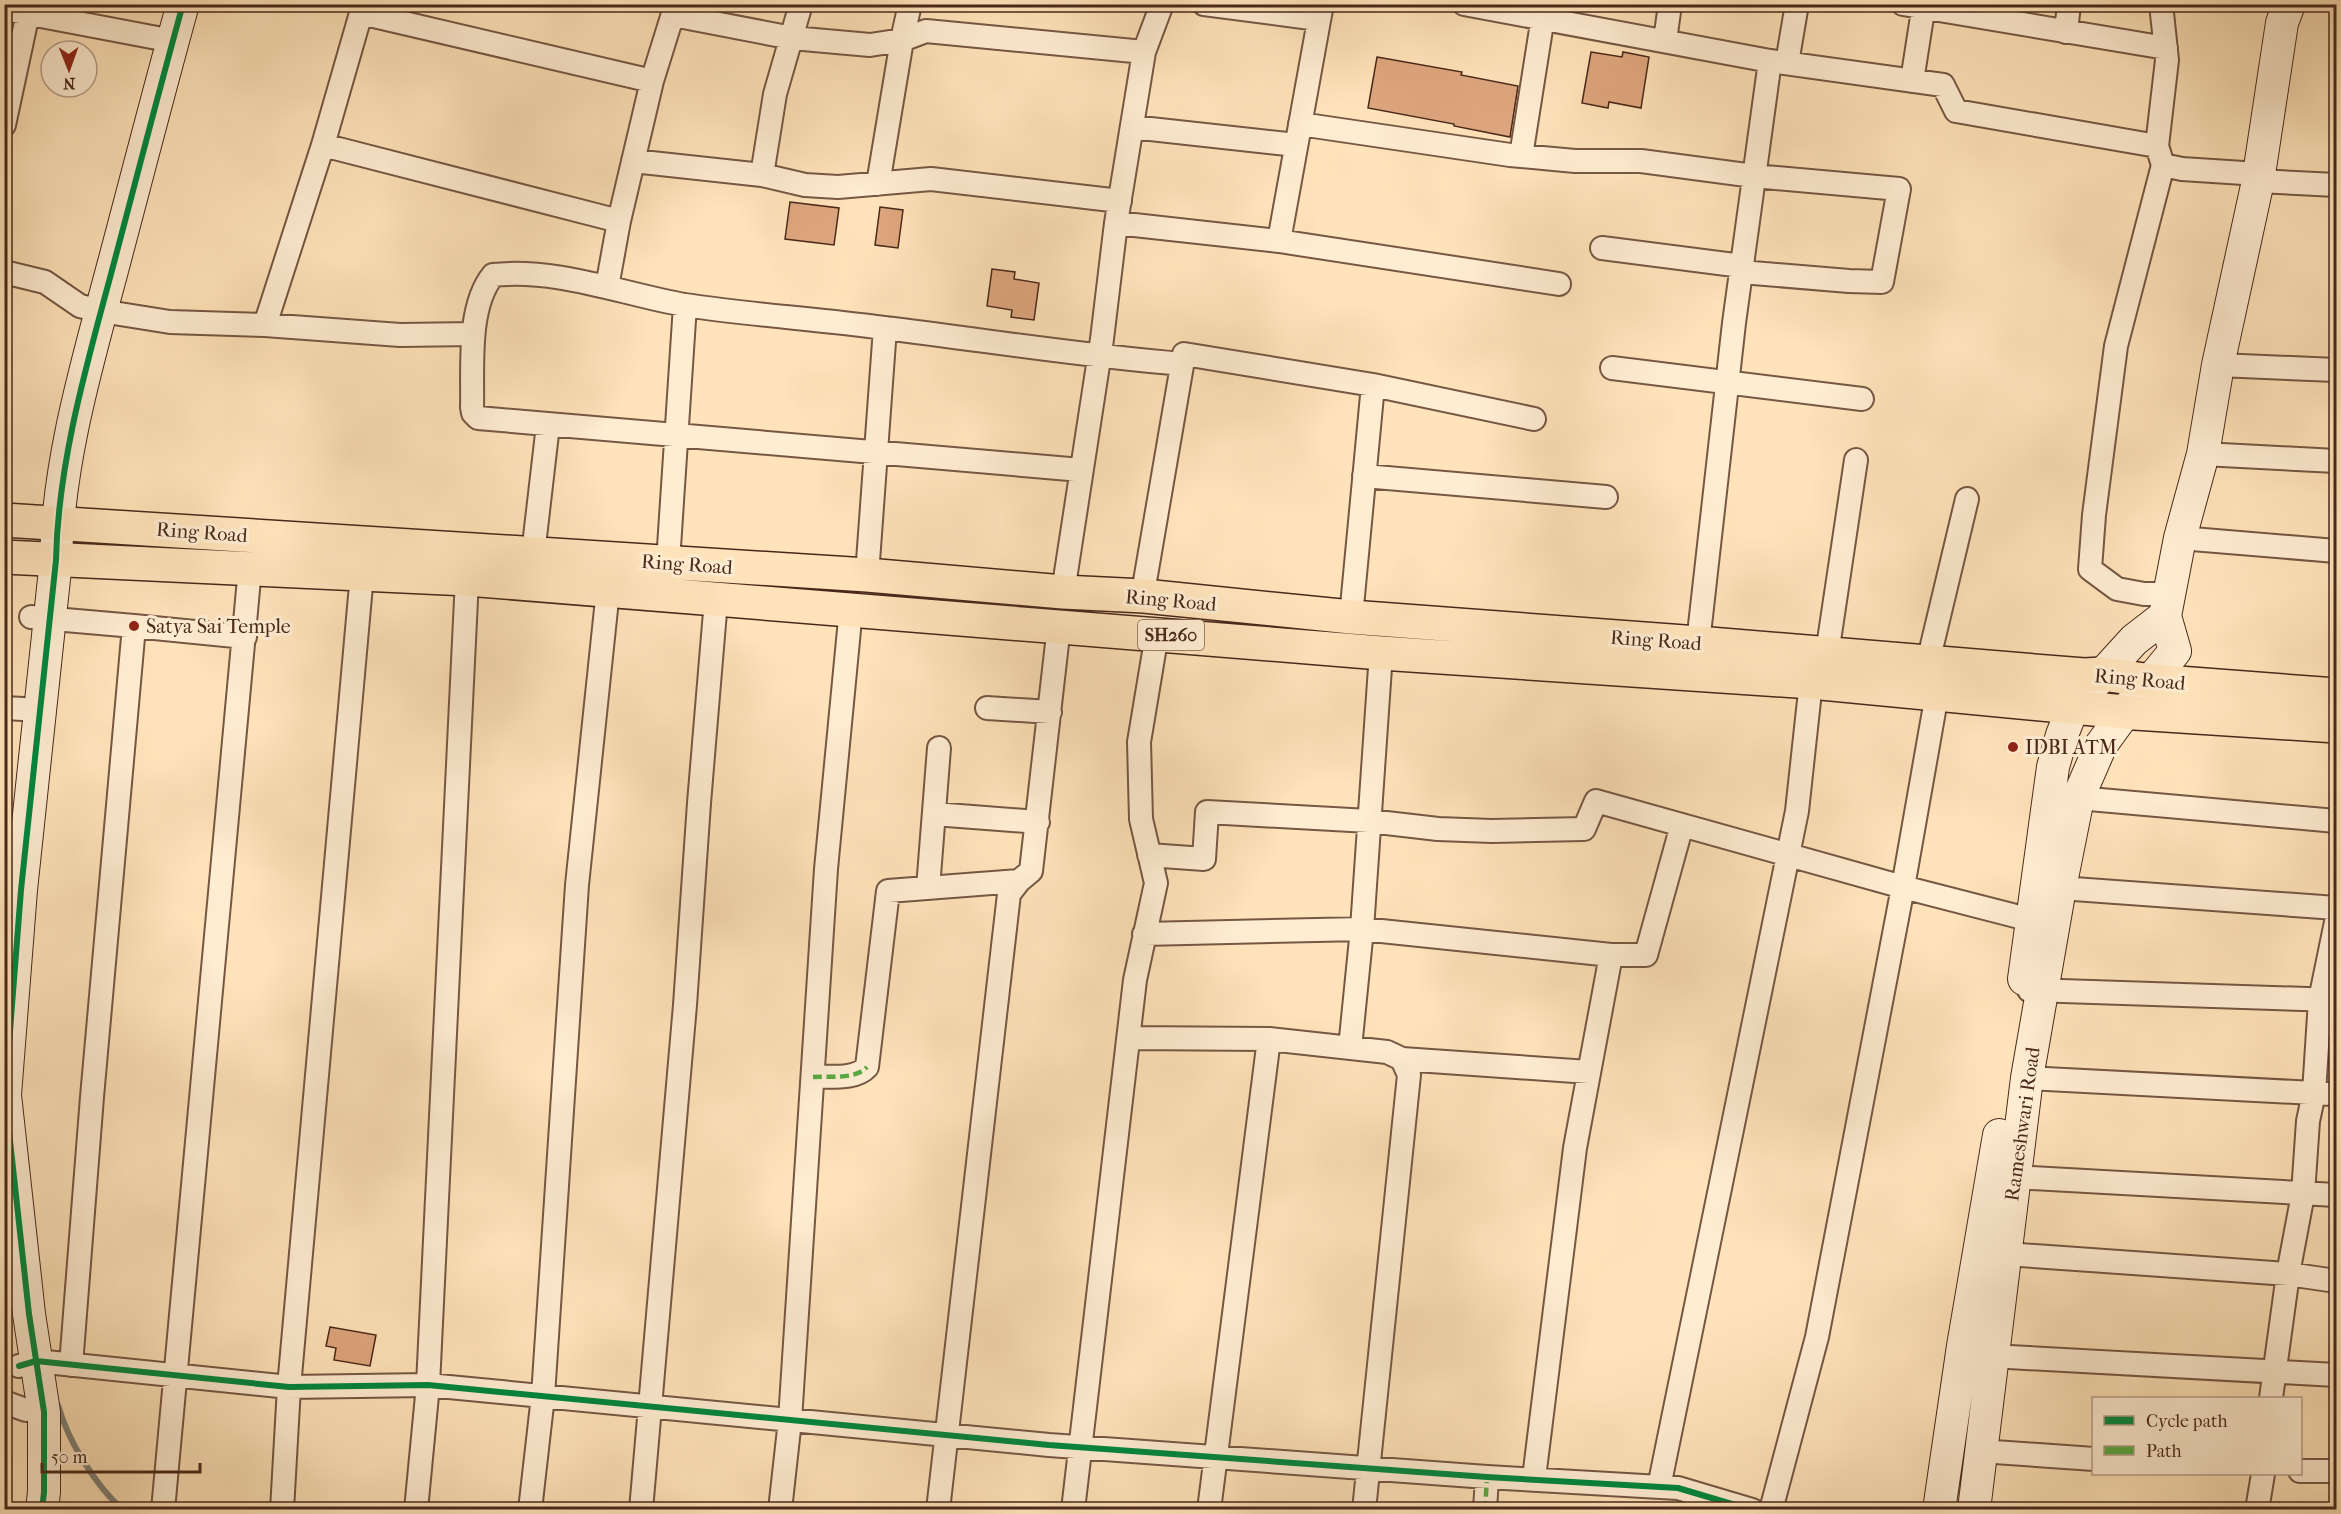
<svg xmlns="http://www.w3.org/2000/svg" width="2341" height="1514" font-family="'IM FELL French Canon',serif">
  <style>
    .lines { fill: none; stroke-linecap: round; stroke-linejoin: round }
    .stream { stroke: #7e8179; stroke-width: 6 }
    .building { fill: #dea67e; stroke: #49281b; stroke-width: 1.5 }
    .street-casing { stroke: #765743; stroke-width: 26 }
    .secondary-casing { stroke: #49281b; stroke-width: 34 }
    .highway-casing { stroke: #49281b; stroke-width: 36 }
    .street { stroke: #ffedd2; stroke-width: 22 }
    .secondary { stroke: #ffedd2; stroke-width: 32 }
    .highway { stroke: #ffe3ba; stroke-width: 33 }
    .quiet { stroke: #56aa43; stroke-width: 4.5; stroke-dasharray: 9 4.5; stroke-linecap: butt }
    .cycleway-casing { stroke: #ffedd2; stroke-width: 10 }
    .cycleway { stroke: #00873e; stroke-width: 6 }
    .poi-dot { fill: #8f2418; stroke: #ffedd2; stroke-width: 2 }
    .labels { text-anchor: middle; stroke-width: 6; stroke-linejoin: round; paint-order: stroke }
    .shield { fill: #ffedd2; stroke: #806352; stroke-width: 1.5 }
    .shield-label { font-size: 18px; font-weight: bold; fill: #49281b }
    .street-label { font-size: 20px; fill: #49281b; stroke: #ffedd2 }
    .poi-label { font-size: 20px; fill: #49281b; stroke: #ffedd2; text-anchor: start }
  </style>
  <rect width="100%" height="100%" fill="#ffe3ba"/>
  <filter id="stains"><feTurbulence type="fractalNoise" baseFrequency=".00333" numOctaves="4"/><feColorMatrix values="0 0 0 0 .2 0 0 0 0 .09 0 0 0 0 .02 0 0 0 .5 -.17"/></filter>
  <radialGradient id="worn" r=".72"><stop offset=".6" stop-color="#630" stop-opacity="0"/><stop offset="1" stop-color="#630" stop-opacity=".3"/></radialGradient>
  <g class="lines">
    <path class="stream" d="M58,1405C68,1441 95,1485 123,1510"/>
  </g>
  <path class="building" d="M1591,52L1622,57L1623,52L1649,57L1641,108L1609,102L1608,108L1582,103Z
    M1377,57L1462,72L1461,75L1518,86L1510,137L1454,126V124L1368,108Z
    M790,202L839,208L834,245L785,239Z
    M880,207L903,210L898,248L875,245Z
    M992,269L1015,272L1014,279L1039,283L1034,320L1011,317L1012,310L987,306Z
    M330,1327L376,1335L370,1366L334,1360L336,1348L326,1346Z"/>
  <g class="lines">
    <g class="street-casing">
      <path id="street" d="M1204,4L1318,19
        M1464,4L1770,61L1943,85L1956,111L2157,146
        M1903,4L2166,48
        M2161,4L2167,60L2157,146L2163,165L2182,169L2259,174
        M4,9L173,41
        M673,15L792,38L870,45L902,40L926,31L1144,52
        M2066,32L2069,4
        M1665,41L1670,4
        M1787,63L1797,4
        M1912,81L1924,4
        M1300,124L1510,155L1575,161H1641L1754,176L1899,189L1882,282L1849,281L1741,272
        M4,125L28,13
        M1132,127L1296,145
        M1521,156L1545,4
        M633,161L762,175L775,94L801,4
        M2163,165L2116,346L2094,515L2090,569L2117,589L2144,594H2170
        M762,175L805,185L838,187L931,179L1120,201
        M2258,181L2336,185
        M878,184L902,40L910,4
        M619,221L323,145L361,13L652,81
        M1116,223L1279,241L1559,284
        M1279,241L1322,4
        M1602,248L1742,266
        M4,272L45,282L80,306L101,311L170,322L265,325L323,145
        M607,287L619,221L652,81L676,4
        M265,325L400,335L473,334
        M2218,365L2336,370
        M1612,368L1862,399
        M1373,385L1534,419
        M2203,454L2336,461
        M1081,470L478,418L473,413L472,407C473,367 467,307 493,275C558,268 622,294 685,305C751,315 818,319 884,328C984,340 1082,356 1182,364
        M1364,476L1606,497
        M2180,538L2336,551
        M533,554L548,425
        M668,562L685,305
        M867,575L885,328
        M1063,592L1102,339L1116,223L1144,52L1162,4
        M1144,596V587L1184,354L1373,385L1351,617
        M31,617L134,626
        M1698,643L1734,323L1770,61
        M1827,654L1856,460
        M1928,662L1967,499
        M4,708L23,709
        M987,708L1050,712
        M2078,798L2336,821
        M934,814L1038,822
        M1149,855L1204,859L1207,812L1369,821L1438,829L1492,831L1584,829L1596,801L1903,887L2031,920
        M928,888L939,748
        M2060,888L2336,908
        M1144,934L1362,929L1381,653
        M1611,955H1646L1682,825
        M2029,990L2336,1000
        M1129,1038L1269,1039
        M1350,1048L1362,929L1611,955L1575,1148L1534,1478
        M1402,1059L1589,1072
        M813,1077C830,1076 855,1080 867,1067L888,891L1019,881
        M2027,1078L2314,1093L2320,1000L2336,922
        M2013,1177L2336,1195
        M1991,1253L2288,1274L2336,1281
        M1991,1356L2336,1375
        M71,1365L92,1097L134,626L245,637
        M19,1366L36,1361L289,1387L428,1385L1049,1445L1487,1477L1678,1488L1752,1510
        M2271,1398L2288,1274L2303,1194L2308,1121L2314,1093L2336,1094
        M4,1402L26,1410
        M1980,1451L2094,1459
        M2300,1471H2336
        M1659,1487L1797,811L1811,682
        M163,1510L250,568
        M282,1510L289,1387L362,574
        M416,1510L428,1385L467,579
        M530,1510L543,1396L577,885L608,590
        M641,1510L685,1005L699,803L716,600
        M780,1510L790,1420L826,869L851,609
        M938,1510L1009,894L1019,881L1031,871L1059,626
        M1073,1510L1135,980L1156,883L1141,819L1139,742L1157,634
        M1209,1510L1269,1039L1387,1052L1402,1059L1409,1075L1364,1510
        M1485,1510L1487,1477
        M1771,1510L1817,1337L1903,887L1937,694
        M2257,1510L2263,1474"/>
    </g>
    <g class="secondary-casing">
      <path id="secondary" d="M2024,979L2053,767L2062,735L2073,707L2134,640L2165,616
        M42,1510L44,1492V1412L29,1314L5,1095L21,890L56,560C58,463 86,367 111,274C135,184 158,94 183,4
        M1939,1510L1963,1346L1999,1135
        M1974,1510L2027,1078L2060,888L2078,798L2101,745L2125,712L2175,651L2165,616L2180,538L2203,454L2218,365L2258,181L2282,23L2289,4"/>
    </g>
    <g class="highway-casing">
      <path id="highway" d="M4,520L867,575L1063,592L1144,596L1351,617L1698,643L2084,675L2102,674L2152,681L2336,695
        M4,557L467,579L1381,653L1811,682L2135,713L2336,726"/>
    </g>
    <use href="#street" class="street"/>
    <use href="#secondary" class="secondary"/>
    <use href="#highway" class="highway"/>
    <path class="quiet" d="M813,1077C830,1076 855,1080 867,1067
      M1485,1510L1487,1477"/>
    <g class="cycleway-casing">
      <path id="cycleway" d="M19,1366L36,1361L289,1387L428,1385L1049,1445L1487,1477L1678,1488L1752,1510
        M42,1510L44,1492V1412L29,1314L5,1095L21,890L56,560C58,463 86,367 111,274C135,184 158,94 183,4"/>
    </g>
    <use href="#cycleway" class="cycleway"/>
  </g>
  <g class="poi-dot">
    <circle cx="134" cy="626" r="6"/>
    <circle cx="2013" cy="747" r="6"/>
  </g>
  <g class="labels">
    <rect class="shield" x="1138" y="620" width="66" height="30" rx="4.5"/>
    <g class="shield-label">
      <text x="1171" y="641">SH260</text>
    </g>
    <g class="street-label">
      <text transform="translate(202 532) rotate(4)" y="7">Ring Road</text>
      <text transform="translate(687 564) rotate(4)" y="7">Ring Road</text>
      <text transform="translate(1171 600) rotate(5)" y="7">Ring Road</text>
      <text transform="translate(1656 640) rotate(4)" y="7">Ring Road</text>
      <text transform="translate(2140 679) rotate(5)" y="7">Ring Road</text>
      <text transform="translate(2022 1124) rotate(-82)" y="7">Rameshwari Road</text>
    </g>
    <g class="poi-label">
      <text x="146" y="633">Satya Sai Temple</text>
      <text x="2025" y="754">IDBI ATM</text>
    </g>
  </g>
  <rect width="2341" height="1514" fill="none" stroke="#ffe3ba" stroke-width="24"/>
  <rect x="6" y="6" width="2329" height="1502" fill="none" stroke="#49281b" stroke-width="3"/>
  <rect x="12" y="12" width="2317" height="1490" fill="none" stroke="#49281b" stroke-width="1.5"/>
  <rect x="2092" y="1397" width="210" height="78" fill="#ffedd2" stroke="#b69e89" stroke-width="1.5"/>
  <rect x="2104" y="1416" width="30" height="9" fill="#00873e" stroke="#b69e89" stroke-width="1.5"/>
  <text x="2146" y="1427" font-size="18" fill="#49281b">Cycle path</text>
  <rect x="2104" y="1446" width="30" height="9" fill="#56aa43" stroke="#b69e89" stroke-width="1.5"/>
  <text x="2146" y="1457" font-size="18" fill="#49281b">Path</text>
  <g transform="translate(69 69) rotate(179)"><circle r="28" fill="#ffedd2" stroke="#b69e89" stroke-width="1.5"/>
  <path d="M0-4.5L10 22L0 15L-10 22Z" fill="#8f2418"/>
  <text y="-9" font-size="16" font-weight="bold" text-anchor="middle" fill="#49281b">N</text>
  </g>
  <path d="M42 1463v9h158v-9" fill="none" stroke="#49281b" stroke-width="3"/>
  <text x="51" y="1463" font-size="18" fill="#49281b" stroke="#ffedd2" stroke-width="4.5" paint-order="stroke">50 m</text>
  <rect width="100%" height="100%" filter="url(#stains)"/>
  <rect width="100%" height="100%" fill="url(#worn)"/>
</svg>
